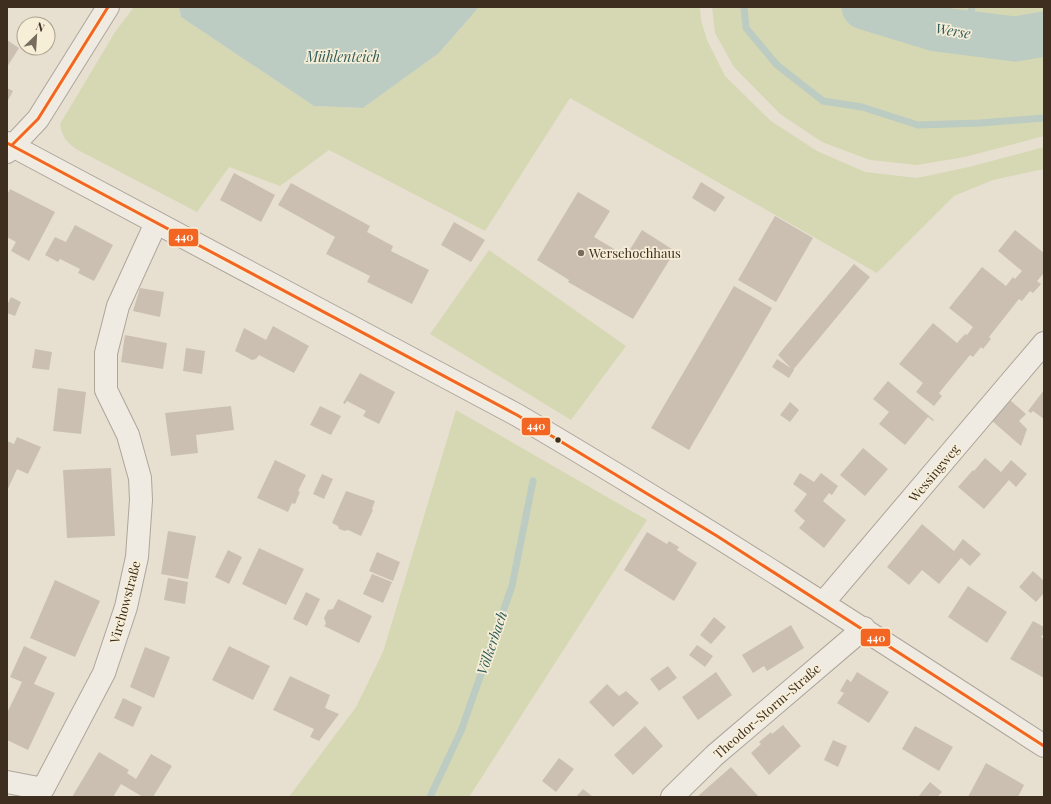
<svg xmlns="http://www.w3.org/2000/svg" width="1051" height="804" font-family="'Playfair Display',serif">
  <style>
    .green { fill: #d6d7b3 }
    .water { fill: #bcccc2 }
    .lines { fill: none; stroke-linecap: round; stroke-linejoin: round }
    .stream { stroke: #bcccc2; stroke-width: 7 }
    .river { stroke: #bcccc2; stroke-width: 45 }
    .building { fill: #cbbfb2 }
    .minor-casing { stroke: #ada599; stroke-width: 24 }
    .minor { stroke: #efebe3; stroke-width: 22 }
    .bus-1-casing { stroke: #f7eed8; stroke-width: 6 }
    .bus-1 { stroke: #f26522; stroke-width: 3 }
    .poi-dot { fill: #786c5e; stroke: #f7eed8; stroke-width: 1.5 }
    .bus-dot { fill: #3d2e20; stroke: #f7eed8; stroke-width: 1.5 }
    .labels { text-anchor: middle; stroke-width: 3.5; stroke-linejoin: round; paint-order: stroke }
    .poi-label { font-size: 13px; fill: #3d2e20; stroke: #f7eed8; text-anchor: start }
    .street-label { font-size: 13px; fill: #3d2e20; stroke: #f7eed8 }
    .water-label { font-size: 14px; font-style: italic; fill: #2f5d5a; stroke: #f7eed8 }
    .line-badge { stroke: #f7eed8; stroke-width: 1.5 }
    .badge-label { font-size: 11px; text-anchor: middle; font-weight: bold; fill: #fff }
  </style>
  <rect width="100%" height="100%" fill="#e7e0d1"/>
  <path class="green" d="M134,7H179L181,17L314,106L363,108L439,53L479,7H700L701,20L707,40L725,76L771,121L817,151L865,172L917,178L969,167L1044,147V169L993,180L954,196L877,273L570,98L485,231L329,150L280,186L229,167L197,212L76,149C66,142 62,136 60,124L115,32Z
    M712,7H1044V136L965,157L917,165L870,160L822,142L780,114L734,67L715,33Z
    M489,250L626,346L571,420L430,334Z
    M456,410L647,520L469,797H289L356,707L383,652Z"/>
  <path class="water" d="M179,7H479L439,53L363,108L314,106L181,17Z"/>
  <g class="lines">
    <path class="stream" d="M744,7L746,28L777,65L823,101L862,107L918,125L980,123L1044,118
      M966,33L972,7
      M430,797L461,731L512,586L533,481"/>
    <path class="river" d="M864,7L936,29L1015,39L1044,34"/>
  </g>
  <path class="building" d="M7,40L19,48L7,67Z
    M7,88L13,91L7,102Z
    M234,173L275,195L261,222L220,200Z
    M701,182L725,197L715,212L692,198Z
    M291,183L370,226L367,232L393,246L391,251L429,270L412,304L367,282L370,276L326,254L335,237L278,205Z
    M10,189L55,212L29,261L11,251L16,242L7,237V195Z
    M578,192L610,211L594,237L626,256L642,230L675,251L633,319L568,282L569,280L537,260Z
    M775,216L813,238L776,302L738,280Z
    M454,222L485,240L471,262L441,245Z
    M75,225L113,245L94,281L78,273L80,269L60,259L58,262L45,255L55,237L66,242Z
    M1015,230L1044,253V273L1037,281L1041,284L1033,293L1030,291L1022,301L1019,299L989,337L991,339L983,349L981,347L973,357L970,355L939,393L942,396L934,406L916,392L923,383L899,364L933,323L957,343L965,334L967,335L973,327L949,308L982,267L1006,286L1013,277L1015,279L1022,271L998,251Z
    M854,264L870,277L793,370L778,355Z
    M734,286L772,308L689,450L651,428Z
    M140,288L164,292L160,317L133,311Z
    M11,297L21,302L15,316L7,313V305Z
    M273,326L309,346L294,373L259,355L256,359L252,360L235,351L244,328L266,340Z
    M125,335L167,343L163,369L121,362Z
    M186,348L205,351L202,374L183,371Z
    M35,349L52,352L49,370L32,368Z
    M777,359L794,370L789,378L772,367Z
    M360,373L395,392L379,424L363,416L366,411L347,401L345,404L343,403Z
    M888,381L934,420L933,421L928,417L905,445L879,424L889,412L873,399Z
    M58,388L86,392L81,434L53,431Z
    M1044,390V419L1033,411L1031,413L1028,411Z
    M1010,400L1026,414L1019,421L1027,429L1021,446L991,420Z
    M790,402L799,410L790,422L780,415Z
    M231,406L234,430L196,435L198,453L171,456L165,413Z
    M320,406L341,416L331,435L310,425Z
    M17,437L41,447L28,474L17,469L7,491V441L14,444Z
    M863,448L888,469L865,496L840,475Z
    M985,458L1001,472L1011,460L1027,474L1016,487L1009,480L984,509L958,487L973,470L974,471Z
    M275,460L306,475L298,491L300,492L295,504L292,503L288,512L257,498Z
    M111,468L115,536L67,538L63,470Z
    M800,473L814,482L821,473L838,486L832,495L829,493L823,501L846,520L824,548L799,528L805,521L794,511L807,494L793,484Z
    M322,474L333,479L324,499L313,494Z
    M346,491L375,501L372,509L373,510L361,536L348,530L345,531L339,529L338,526L332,523Z
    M922,524L954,551L963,539L981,554L970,566L961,558L939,584L922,570L909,585L887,567Z
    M168,531L196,536L188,579L161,574Z
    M647,532L667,544L669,541L679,547L677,550L697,563L674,601L624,570Z
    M259,548L304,569L286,605L242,584Z
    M228,550L242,557L229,584L215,577Z
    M377,552L400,562L393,581L369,571Z
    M1033,571L1044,581V593L1036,602L1019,587Z
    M372,574L392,582L383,603L363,594Z
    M168,578L188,582L185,604L164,600Z
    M55,580L100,601L75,657L30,638Z
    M968,586L1007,612L987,643L948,617Z
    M306,592L320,599L307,626L293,619Z
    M338,599L372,616L359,643L324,626L326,624L324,618L328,610L333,609Z
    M714,617L726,627L711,644L700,635Z
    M1033,621L1044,627V633L1041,637L1044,639V678L1010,659Z
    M791,625L804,648L767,671L764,666L753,673L742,655Z
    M697,645L713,656L705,667L689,655Z
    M24,646L47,657L34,684L55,693L28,750L7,740V713L22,682L10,677Z
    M229,646L270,666L253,700L212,680Z
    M145,647L170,657L154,698L130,687Z
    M668,666L677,678L659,691L650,679Z
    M716,672L732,695L698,720L682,697Z
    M857,672L889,692L869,723L837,703L844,693L840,691L847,679L851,682Z
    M290,676L330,695L325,708L339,714L319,741L310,737L314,729L273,710Z
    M607,684L619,696L626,691L639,703L613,727L589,702Z
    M123,698L142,707L133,727L114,718Z
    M783,725L801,746L769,775L751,753L761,744L759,742L771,732L772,734Z
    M645,726L663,746L633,775L614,755Z
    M915,726L953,747L939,771L902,749Z
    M833,740L847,746L838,767L824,760Z
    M99,752L129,770L127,773L136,779L151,754L172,766L153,797H143L121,784L113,797H72Z
    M559,758L574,769L556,792L542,781Z
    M986,763L1024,785L1018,797H968Z
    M731,767L759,797H697Z
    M930,782L942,792L937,797H918Z
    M583,789L593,797H576Z"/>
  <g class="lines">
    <g class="minor-casing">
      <path id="minor" d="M7,143L517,415C696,520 870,633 1044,746
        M7,152L38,119L108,7
        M823,603L1044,343
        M7,782L43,789L104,673L126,607L137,557L141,500L140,478L128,435L106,390V353L118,306L156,223
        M672,797L715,755L864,628"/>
    </g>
    <use href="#minor" class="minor"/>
    <g class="bus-1-casing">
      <path id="bus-1" d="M7,143L517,415L717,536L1044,746
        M12,145L38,119L108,7"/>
    </g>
    <use href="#bus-1" class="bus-1"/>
  </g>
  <circle class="poi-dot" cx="581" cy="253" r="4"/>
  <circle class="bus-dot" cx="558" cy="440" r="3.5"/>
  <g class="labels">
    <g class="poi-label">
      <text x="589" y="258">Wersehochhaus</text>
    </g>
    <g class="street-label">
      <text transform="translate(934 473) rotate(-50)" y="5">Wessingweg</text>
      <text transform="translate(125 602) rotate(-75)" y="5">Virchowstraße</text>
      <text transform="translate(767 711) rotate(-41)" y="5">Theodor-Storm-Straße</text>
    </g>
    <g class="water-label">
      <text transform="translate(953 31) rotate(9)" y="5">Werse</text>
      <text x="343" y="62">Mühlenteich</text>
      <text transform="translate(492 643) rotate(-71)" y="5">Völkerbach</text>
    </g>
  </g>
  <g class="line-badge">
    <rect x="168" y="228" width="31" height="19" rx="4" fill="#f26522"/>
    <rect x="521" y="417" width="30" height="19" rx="4" fill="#f26522"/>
    <rect x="860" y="628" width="31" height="19" rx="4" fill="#f26522"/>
  </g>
  <g class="badge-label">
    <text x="184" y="241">440</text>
    <text x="536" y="430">440</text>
    <text x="876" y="642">440</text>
  </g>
  <rect width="1051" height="804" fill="none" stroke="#3d2e20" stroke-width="16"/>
  <g transform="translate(36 36) rotate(25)"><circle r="19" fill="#f7eed8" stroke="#ada18e"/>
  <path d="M0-3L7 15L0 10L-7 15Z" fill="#786c5e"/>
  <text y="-6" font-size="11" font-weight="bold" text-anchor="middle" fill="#3d2e20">N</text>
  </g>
</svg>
